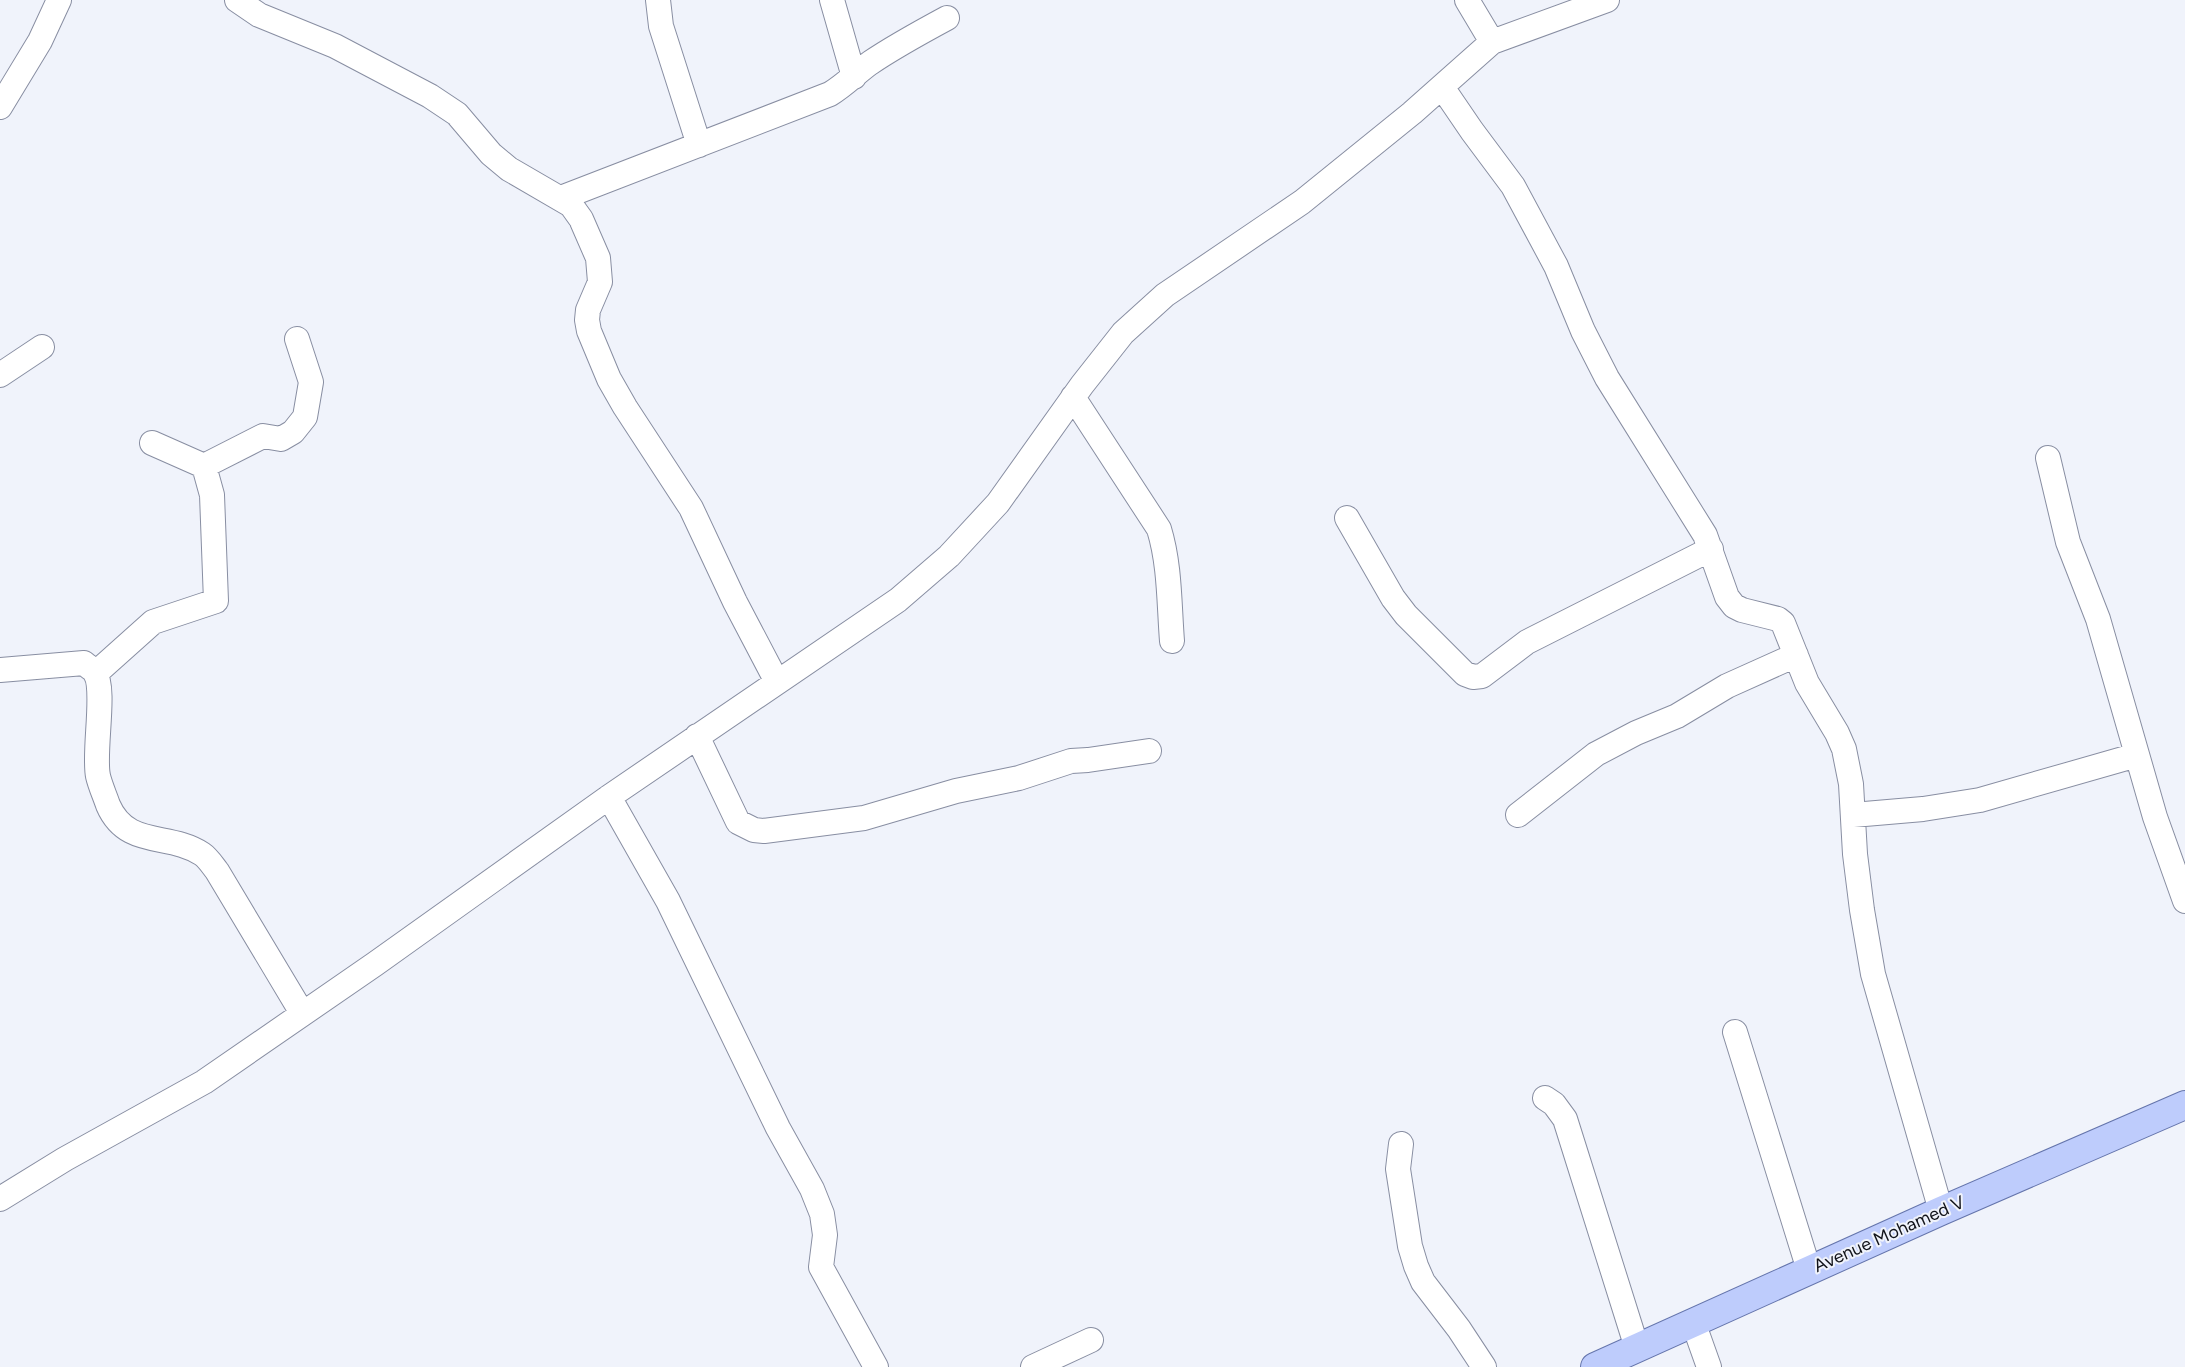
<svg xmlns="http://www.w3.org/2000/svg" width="2185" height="1367" font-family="Figtree,sans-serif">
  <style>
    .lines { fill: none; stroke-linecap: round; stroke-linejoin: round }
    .minor-casing { stroke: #888ea2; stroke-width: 26 }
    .major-casing { stroke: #6575ac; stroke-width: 30 }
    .minor { stroke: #fff; stroke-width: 24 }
    .major { stroke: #beccfc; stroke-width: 28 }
    .labels { text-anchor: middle; stroke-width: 4; stroke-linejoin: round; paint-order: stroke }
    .street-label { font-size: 18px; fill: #11131a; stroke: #f0f3fb }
  </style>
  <rect width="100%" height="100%" fill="#f0f3fb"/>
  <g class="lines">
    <g class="minor-casing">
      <path id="minor" d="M237,0L259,15L335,46L430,96L457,114L491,154L509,169L571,205L581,219L598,258L600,282L588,310L587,320L589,331L609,379L625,407L691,508L735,602L777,682
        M658,0L661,26L699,145
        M832,0L854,77
        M1467,0L1492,42
        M1442,87L1472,131L1513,186L1556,266L1583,331L1607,378L1705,535L1727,597L1734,606L1742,610L1778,619L1783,623L1807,683L1837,733L1844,749L1851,784L1855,854L1862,910L1873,974L1941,1211
        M0,107L40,41L59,0
        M561,198L830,94C845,85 856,73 870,63C895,46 921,32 947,18
        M0,375L42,347
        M1073,397L1159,529C1170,565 1169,603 1172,641
        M2048,458L2068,542L2098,619L2155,817L2185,901
        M204,466L263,436L281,439L293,432L305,417L311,382L297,339
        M1347,518L1393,598L1406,615L1465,674L1473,677L1482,676L1527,642L1711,549
        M0,670L84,663C87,666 93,669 95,673C106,689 93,752 98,776C100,785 105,796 108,805C127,849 169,832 202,854C208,858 213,866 217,871L302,1013
        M96,673L153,622L216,601L212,495L204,466L152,443
        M697,736L738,822L754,830L764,831L864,818L956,791L1019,778L1071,761L1088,760L1149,751
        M609,797L668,901L778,1128L812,1189L822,1214L825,1235L821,1267L876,1367
        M1518,815L1596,754L1636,733L1677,716L1727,686L1796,655
        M1853,815L1923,809L1980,800L2137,755
        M1735,1032L1809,1270
        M1545,1098L1554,1104L1565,1119L1637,1348
        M1401,1144L1398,1169L1410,1246L1416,1266L1423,1282L1459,1329L1484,1367
        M0,1199L65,1159L204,1082L375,964L609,797L898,600L949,556L998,503L1082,385L1123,333L1165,295L1302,202L1412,113L1492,42L1607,0
        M1693,1322L1709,1367
        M1033,1367L1091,1340"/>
    </g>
    <g class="major-casing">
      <path id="major" d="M1595,1367L1941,1211L2185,1105"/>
    </g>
    <use href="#minor" class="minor"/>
    <use href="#major" class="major"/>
  </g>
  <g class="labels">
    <g class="street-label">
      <text transform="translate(1889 1234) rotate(-24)" y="6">Avenue Mohamed V</text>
    </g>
  </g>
</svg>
